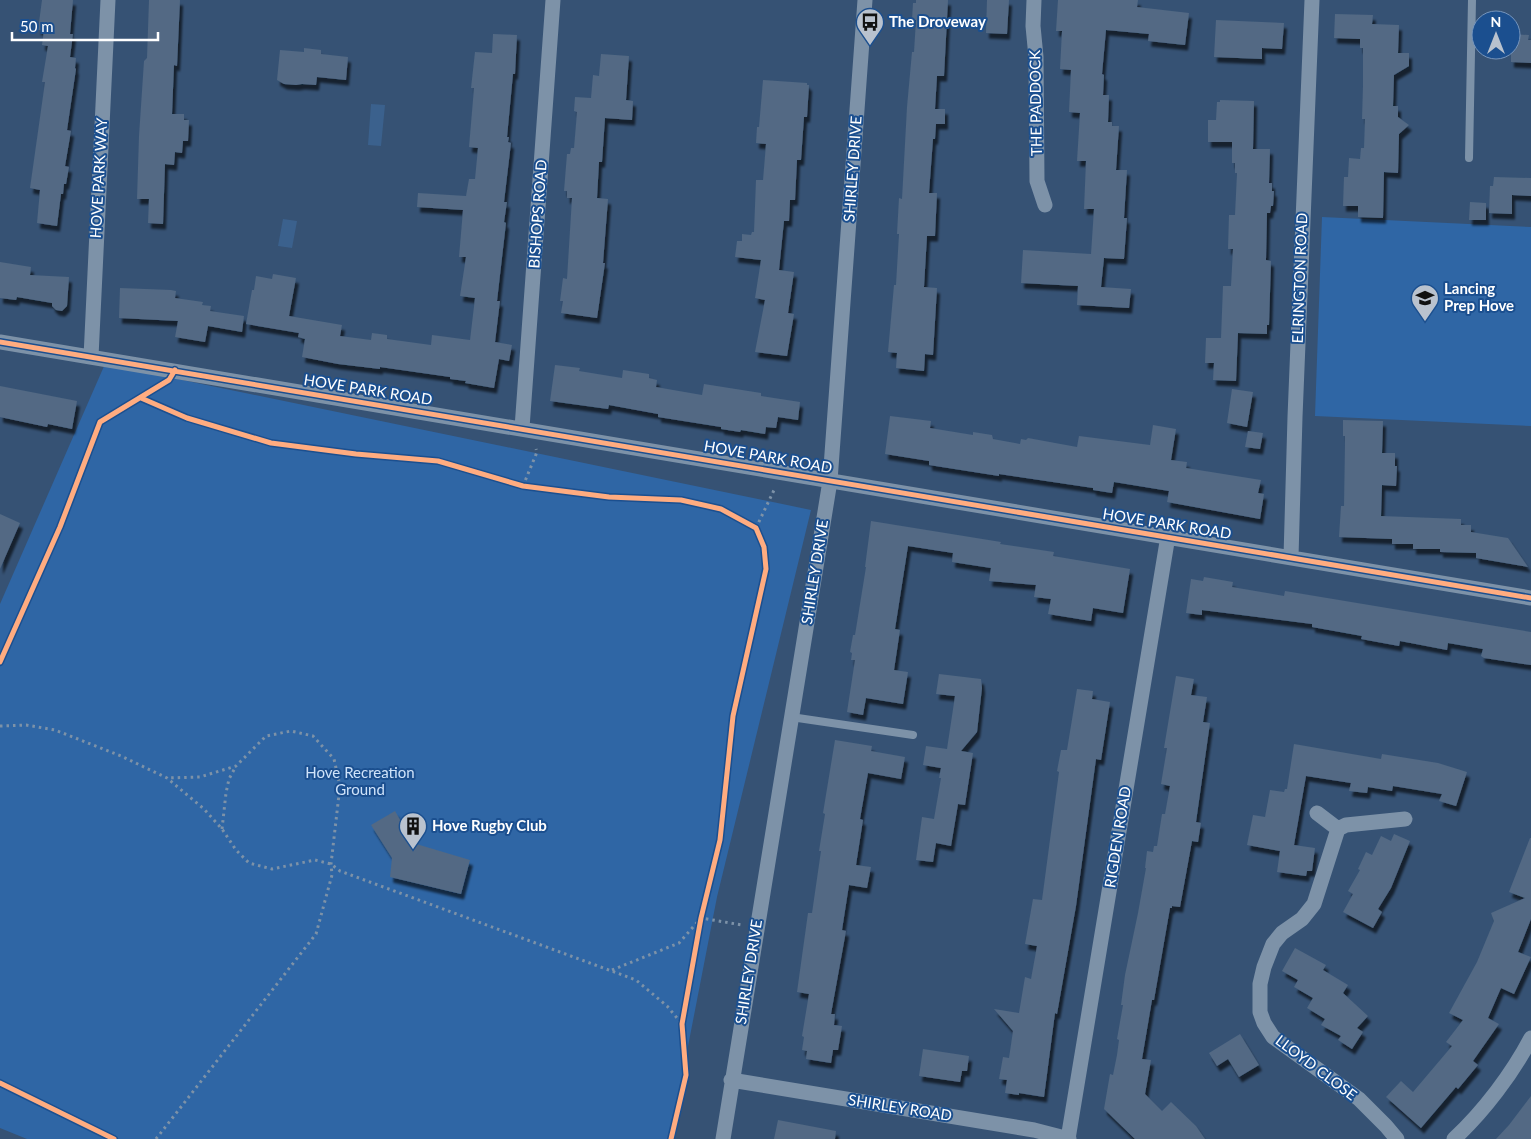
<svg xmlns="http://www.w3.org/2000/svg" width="1531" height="1139" font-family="Lato,sans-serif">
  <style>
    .green { fill: #2f66a5 }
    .water { fill: #3b618d }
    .building { fill: #526984; filter: url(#shadow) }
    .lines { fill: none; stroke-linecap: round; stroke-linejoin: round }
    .path { stroke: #7d92a8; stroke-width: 3; stroke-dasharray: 2.5 4; stroke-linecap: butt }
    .lane { stroke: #7d92a8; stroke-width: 8 }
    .street { stroke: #7d92a8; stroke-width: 15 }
    .cycleway-casing { stroke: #1b4f8f; stroke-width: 8 }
    .cycleway { stroke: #ffac80; stroke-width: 5 }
    .labels { text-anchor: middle; stroke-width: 4; stroke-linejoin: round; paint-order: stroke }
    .poi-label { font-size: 15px; font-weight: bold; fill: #fff; stroke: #1b4f8f; text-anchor: start }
    .street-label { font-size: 15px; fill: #fff; stroke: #1b4f8f }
    .park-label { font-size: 15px; fill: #cfe3fa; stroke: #1b4f8f }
  </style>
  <defs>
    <filter id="shadow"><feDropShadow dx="3" dy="5.5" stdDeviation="1" flood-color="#0009"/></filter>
  </defs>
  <rect width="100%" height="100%" fill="#365274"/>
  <path class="green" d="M1322,217L1531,227V426L1315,416Z
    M105,364L811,510L717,897L670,1139H27L0,1128V604Z"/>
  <path class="water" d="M371,104L385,105L381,146L368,145Z
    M283,219L297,221L292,248L278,246Z"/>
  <path class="building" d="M42,0H73L70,34H73L70,57L76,58L75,68L76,69L67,130L71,131L65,166L69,167L66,184H64L63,194H61L57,226L37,223L40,190L30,188L45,82H42L48,46L42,45L44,30H38Z
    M149,0H180L177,66L174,65L172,114H184V120H189L188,141H183L182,153L175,152L174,165L165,164L163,224L148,223L149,199H137L139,136L144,61L147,58Z
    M916,0H948L944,76H937L935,109H945V124H936L935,139H933L929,193H937L935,236H927L924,287L937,288L933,355L925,354L924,371L896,368L897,353L888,352L894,285H896L899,234H897L899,198L902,199L907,107L912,52H914L916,20H912L913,3H916Z
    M987,0H1009L1007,34L986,33Z
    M1058,0H1138L1137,7L1189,13L1185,45L1148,41L1149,34L1106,30L1102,74L1104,75L1103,95H1109L1108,122H1112V126H1119L1116,170H1127L1124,218H1127L1124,259L1104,258L1101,287L1131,289L1129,308L1077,305L1078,286L1021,283L1023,250L1091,254L1094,209H1084L1086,161H1077L1080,113L1069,112L1071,70L1060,69L1062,31H1056Z
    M1335,14L1373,15L1372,24L1399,25L1398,53H1409V66L1394,75L1393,106H1398V117L1409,125L1399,134L1398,173L1384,172L1383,218L1358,217V206H1343L1344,177H1348L1349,158L1360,159L1361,148H1364L1365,119H1362L1363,86V48H1360V39L1334,38Z
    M1216,20L1284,23L1282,49L1262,48V59L1214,57Z
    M493,34L517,35L515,74H513L507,137H509L508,142L511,143L504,202H507L504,222L506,223L497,301H500L495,342L512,345L509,361L499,359L494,388L465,383L466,381L450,379V377L380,367V369L338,364L302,357L305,339L298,337L299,333L246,324L252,290H254L256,276L272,279L273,274L296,278L289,316L342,325L340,336L371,340L372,333L387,335V339L431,345L432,335L470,340L475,298L460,296L466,257H459L463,210L417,207L418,193L466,196L469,179H475L478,148L469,147L474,88H471L475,52L492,53Z
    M1511,34L1529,35L1528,40H1531V63L1511,62Z
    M304,48L321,50V54L348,57L346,80L317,77L316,85L302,84L296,85L284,84L277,80L280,50L304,52Z
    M601,54L629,56L626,100L633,101L632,120L605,118L602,162H599L597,198L608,199L603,263H605L597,318L561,313L563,301H560L563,278L567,279L572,198H567V191H564L567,154H570L571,148H574L577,112L574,111L575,97L591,98L593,75L599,76Z
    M763,80L807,83V85H809L807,117H804L801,160H797L795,200H790L789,221H784L779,270L794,272L788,313L794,314L787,356L755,352L765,300L755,298L761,260L735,257L737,241H742V234L751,235L752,232H754L756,180H763L766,144L756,143L757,127H759Z
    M1220,100L1254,101L1253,149H1270L1269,183H1272V191H1274L1273,206H1271L1270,213H1267L1266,260L1271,261L1269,325H1267V334L1238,333L1236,381L1213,380L1214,363H1205L1206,338H1221L1223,286H1231L1233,249H1228L1229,215H1235L1237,173H1235V163H1232V142H1208V120H1216L1217,102H1220Z
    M1494,177L1531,178V196L1512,195V214L1489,213L1490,186H1493Z
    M1470,202L1486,203V220H1469Z
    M0,262L31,267L30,275L69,277L67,306L62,311L56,310L52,306V303L17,297L16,300L0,298Z
    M120,288L171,290L176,291L175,298L203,302L202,305L211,306L210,311L244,316L242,332L208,326L205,342L175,337L178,321L119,318Z
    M555,365L580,368L579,371L622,378L623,370L649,374V378L657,380L656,387L702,395L704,384L761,393V396L800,402L798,420L778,417L776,428L766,427L765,434L741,430L740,432L721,429V427L658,417V414L609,405L608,409L550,401Z
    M0,386L77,401L72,429L48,424L47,427L0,417Z
    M1232,389L1253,392L1247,427L1227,423Z
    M890,416L931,421L930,428L973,435V432L992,435L993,439L1020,444L1021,439L1026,440L1028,438L1077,447L1079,436L1150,445L1153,425L1176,429L1171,460L1187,462L1186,468L1261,480L1258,493L1264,494L1260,519L1167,502L1169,491L1114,482L1112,493L1093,490V488L999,474V476L929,465V461L885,454Z
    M1343,420L1383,421L1382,453H1395V466H1397L1396,486L1382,485L1381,516L1461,519V525H1471V532L1508,538L1528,567L1476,558V553L1440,552V549H1413V544H1392V539L1339,537L1341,506H1344L1345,445V436H1343Z
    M1248,431L1263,433L1260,449L1245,447Z
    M0,514L20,523L0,569Z
    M871,521L1001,542L1000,544L1054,552L1053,556L1130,569L1123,613L1093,608L1091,621L1048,614L1051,599L1034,597L1036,585L989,581L991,568L952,562L953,553L908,546L895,629L900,630L894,670L908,672L903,704L866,698L863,715L847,712L855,660H851L852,653L850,652L853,635H855L866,567H865Z
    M1204,577L1233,582L1232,587L1284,596L1285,591L1531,632V665L1484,658L1481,656L1483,649L1448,643L1447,650L1400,641L1399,646L1361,639L1362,636L1312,627V624L1202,610V615L1186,613L1191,579L1203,581Z
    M939,674L981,679L982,688L977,732L961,751L973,753L965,805L958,804L951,846L936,843L933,862L916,860L922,817L934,819L941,778H939L941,768L923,765L926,746L947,749L955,696L936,694Z
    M1176,676L1194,679L1191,695L1207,697L1203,722L1210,723L1196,822L1201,823L1198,842L1192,841L1180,907L1172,906V908H1170L1154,1000H1152L1142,1059L1151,1060L1145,1094L1162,1111L1171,1102L1196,1126L1205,1139H1135L1104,1109L1110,1074L1113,1075L1117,1055L1119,1040L1117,1039L1123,1005H1121L1125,975L1138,913L1146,868H1145L1147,851L1153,852L1154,846H1157L1162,814H1165L1170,786L1161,784L1167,748H1164Z
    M1077,689L1093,691L1092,699L1110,702L1101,760L1096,759L1076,906L1057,1014L1055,1013L1044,1097L1019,1093V1095L1005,1093L1007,1080L999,1079L1003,1057L1009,1058L1013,1031L994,1009L1019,1013L1025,977L1031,979L1037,946L1025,944L1033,899L1042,900L1059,772L1057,771L1061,750H1067Z
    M835,740L872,746L871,751L905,757L901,779L868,773L860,819L863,820L856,865L871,867L867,888L849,885L842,930L846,931L831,1014H835L834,1025L842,1026L838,1050H833L831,1063L806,1059L807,1051L802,1050L804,1037L802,1036L809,994L797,992L808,913H812L821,851H819L825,814L823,813Z
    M1294,744L1381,759L1382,754L1438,763L1467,772L1456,806L1439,801L1442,794L1393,786L1392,791L1368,787L1367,793L1349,791L1351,783L1306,776L1294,845L1315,848L1312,871H1307L1306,876L1277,872L1280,851L1247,845L1253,815L1265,817L1270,790L1284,792L1285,789H1287Z
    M395,811L413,843L470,860L461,894L390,877L392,858L371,825Z
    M1394,834L1410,841L1391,888L1378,909L1382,912L1373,928L1343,912L1353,894L1348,891L1360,870L1358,869L1366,852L1372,855L1381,836L1391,841Z
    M1530,838H1531V919L1518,952L1531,957L1514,994L1501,988L1488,1018L1499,1024L1473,1061L1478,1065L1458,1089L1456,1087L1421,1128L1386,1097L1401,1081L1413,1092L1452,1046L1446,1042L1463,1020L1449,1013L1477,962L1494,921L1491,913L1525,898L1509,892Z
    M1295,948L1326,965L1323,970L1348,985L1343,993L1368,1016L1357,1028L1363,1032L1352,1049L1338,1040L1341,1036L1321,1025L1325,1019L1307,1008L1313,998L1294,987L1298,980L1282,971Z
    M1240,1034L1259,1065L1239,1077L1228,1059L1217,1066L1209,1053Z
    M923,1049L969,1056L967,1071H962L960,1082L919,1076Z
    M1531,1096V1139H1496L1509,1125Z
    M778,1120L836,1131L835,1139H774Z"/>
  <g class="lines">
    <path class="path" d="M141,398L187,418L271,443L356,454L438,461L523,486L609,497L681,500L721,509L756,528L764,547L766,569L733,716L720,840L701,918L682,1024L686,1075L671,1139
      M142,398L159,386
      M523,486L537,452L536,449
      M756,528L775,488
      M0,726L26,725L55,730L121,756L167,778L204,809L222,829L236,850L249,863L272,869L315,860L331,864L340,871L636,980L667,1006L682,1024
      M222,829L226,793L229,779L236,766
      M612,970L679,943L701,918L742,925
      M156,1139L316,934L332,875L331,864L340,786L334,759L313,736L291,731L266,736L236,766L200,777L167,778"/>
    <path class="lane" d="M1469,158L1472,0
      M791,717L913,735"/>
    <path class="street" d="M1034,0L1033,26L1036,57L1037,181L1045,205
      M0,342L1531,598
      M91,357L108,0
      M522,428L553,0
      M1291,557L1295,417L1312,0
      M1317,813L1338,829
      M731,1080L1034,1130L1069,1139
      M723,1139L830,481L865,0
      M1068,1139L1168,536
      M1397,1139L1386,1126L1359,1099L1273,1037L1264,1023L1260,1012V984L1264,967L1273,944L1282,933L1302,919L1314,904L1338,829L1346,825L1405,819
      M1454,1139C1484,1111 1512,1074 1531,1038"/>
    <g class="cycleway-casing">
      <path id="cycleway" d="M0,342L1531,598
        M141,398L187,418L271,443L356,454L438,461L523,486L609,497L681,500L721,509L756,528L764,547L766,569L733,716L720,840L701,918L682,1024L686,1075L671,1139
        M0,662L60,527L100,422L169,380L175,370
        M0,1083L114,1139"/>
    </g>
    <use href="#cycleway" class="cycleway"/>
  </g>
  <defs>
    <g id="bus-pin" transform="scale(1.4375)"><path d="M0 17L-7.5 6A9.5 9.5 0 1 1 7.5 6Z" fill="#b9c2ce" stroke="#1b4f8f"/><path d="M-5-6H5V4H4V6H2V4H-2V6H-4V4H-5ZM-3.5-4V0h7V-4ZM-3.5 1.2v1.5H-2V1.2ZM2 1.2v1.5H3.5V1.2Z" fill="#111"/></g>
    <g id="school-pin" transform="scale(1.4375)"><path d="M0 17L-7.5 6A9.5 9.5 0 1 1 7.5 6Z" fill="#b9c2ce" stroke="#1b4f8f"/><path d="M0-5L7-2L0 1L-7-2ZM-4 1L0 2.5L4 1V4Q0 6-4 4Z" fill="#111"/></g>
    <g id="building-pin" transform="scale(1.4375)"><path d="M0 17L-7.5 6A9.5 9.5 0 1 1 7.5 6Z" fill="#b9c2ce" stroke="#1b4f8f"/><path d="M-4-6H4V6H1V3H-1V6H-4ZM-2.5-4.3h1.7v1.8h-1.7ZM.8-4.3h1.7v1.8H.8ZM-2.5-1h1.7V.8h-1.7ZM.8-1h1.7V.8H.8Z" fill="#111"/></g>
  </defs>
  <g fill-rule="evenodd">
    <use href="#bus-pin" x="870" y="22"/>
    <use href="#school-pin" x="1425" y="298"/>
    <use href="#building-pin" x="413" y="826"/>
  </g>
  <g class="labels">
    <g class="poi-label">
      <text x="889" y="27">The Droveway</text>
      <text x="1444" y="294">Lancing<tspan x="1444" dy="17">Prep Hove</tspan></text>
      <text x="432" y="831">Hove Rugby Club</text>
    </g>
    <g class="street-label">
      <text transform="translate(1036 103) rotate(-91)" y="5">THE PADDOCK</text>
      <text transform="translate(853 169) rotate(-86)" y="5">SHIRLEY DRIVE</text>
      <text transform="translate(99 178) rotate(-87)" y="5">HOVE PARK WAY</text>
      <text transform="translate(538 214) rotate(-86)" y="5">BISHOPS ROAD</text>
      <text transform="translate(1300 278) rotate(-88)" y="5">ELRINGTON ROAD</text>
      <text transform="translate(368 390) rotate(9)" y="5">HOVE PARK ROAD</text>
      <text transform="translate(768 457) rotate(10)" y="5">HOVE PARK ROAD</text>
      <text transform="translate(1167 524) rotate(9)" y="5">HOVE PARK ROAD</text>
      <text transform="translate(815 572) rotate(-81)" y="5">SHIRLEY DRIVE</text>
      <text transform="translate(1118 837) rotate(-81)" y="5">RIGDEN ROAD</text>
      <text transform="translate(749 972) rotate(-81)" y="5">SHIRLEY DRIVE</text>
      <text transform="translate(1316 1068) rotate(37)" y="5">LLOYD CLOSE</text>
      <text transform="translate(900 1108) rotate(9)" y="5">SHIRLEY ROAD</text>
    </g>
    <g class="park-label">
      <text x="360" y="778">Hove Recreation<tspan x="360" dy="17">Ground</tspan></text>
    </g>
  </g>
  <g transform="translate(1496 35)"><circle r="24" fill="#1b4f8f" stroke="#7695bc"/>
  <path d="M0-4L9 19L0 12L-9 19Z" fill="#b9c2ce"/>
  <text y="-8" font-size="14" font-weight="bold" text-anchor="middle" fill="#ffffff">N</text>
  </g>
  <path d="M12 32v8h146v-8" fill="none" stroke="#ffffff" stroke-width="2.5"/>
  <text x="20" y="32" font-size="15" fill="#ffffff" stroke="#1b4f8f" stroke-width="4" paint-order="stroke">50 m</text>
</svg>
